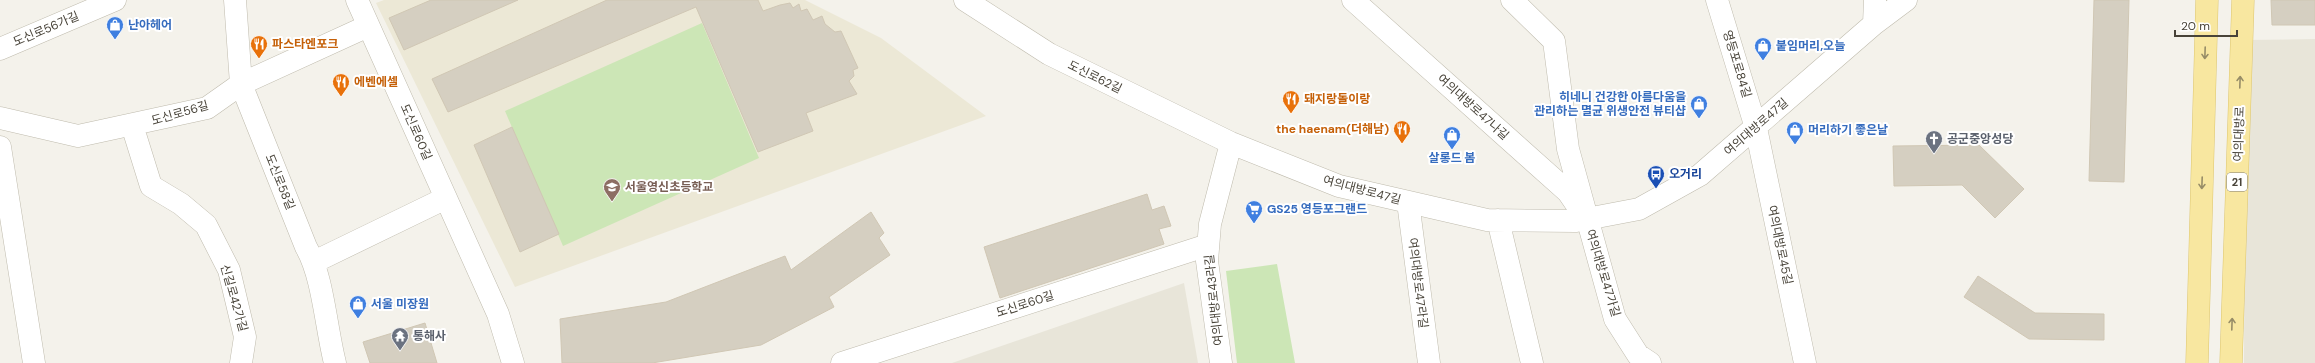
<svg xmlns="http://www.w3.org/2000/svg" width="2315" height="363" font-family="'DM Sans','Noto Sans KR',sans-serif">
  <style>
    .residential { fill: #e8e5d9 }
    .education { fill: #ece8d6 }
    .green { fill: #cce6b6 }
    .building { fill: #d5cfc1; stroke: #d0c7b4 }
    .lines { fill: none; stroke-linecap: round; stroke-linejoin: round }
    .minor-casing { stroke: #bfbbad; stroke-width: 23 }
    .major-casing { stroke: #ddc670; stroke-width: 23 }
    .minor { stroke: #fff; stroke-width: 22 }
    .major { stroke: #f8e7a0; stroke-width: 22 }
    .oneway { stroke: #978d67 }
    .labels { text-anchor: middle; stroke-width: 4; stroke-linejoin: round; paint-order: stroke }
    .shield { fill: #fff; stroke: #7f7b74; stroke-width: 1 }
    .shield-label { font-size: 11px; font-weight: bold; fill: #484339 }
    .shop-label { font-size: 12px; font-weight: bold; fill: #366cbe; stroke: #fff; text-anchor: start }
    .street-label { font-size: 12px; fill: #484339; stroke: #fff }
    .food-label { font-size: 12px; font-weight: bold; fill: #c56008; stroke: #fff; text-anchor: start }
    .worship-label { font-size: 12px; font-weight: bold; fill: #5b616d; stroke: #fff; text-anchor: start }
    .transit-label { font-size: 12px; font-weight: bold; fill: #164399; stroke: #fff; text-anchor: start }
    .education-label { font-size: 12px; font-weight: bold; fill: #785e54; stroke: #fff; text-anchor: start }
  </style>
  <rect width="100%" height="100%" fill="#f4f2eb"/>
  <path class="residential" d="M2315,39V363H2244L2245,40Z
    M1184,283L1198,363H952Z"/>
  <path class="education" d="M384,0H805L881,38L986,116L515,287L376,3Z"/>
  <path class="green" d="M702,23L759,158L563,246L505,111Z
    M1277,264L1295,363H1237L1226,271Z"/>
  <path class="building" d="M431,0H518L404,50L389,18Z
    M607,0H758L763,11L780,5L790,3L793,8L799,4L801,11L807,9L813,20L822,16L825,24L835,32L841,31L858,68L853,70L854,76L849,81L857,94L806,113L813,131L758,152L696,7L448,112L432,79Z
    M2094,0H2129L2124,182L2089,181Z
    M2271,0H2315V25H2272Z
    M512,127L559,234L520,252L474,145Z
    M1979,145L2024,189L1995,218L1962,185L1894,186L1893,146Z
    M1147,194L1152,210L1164,206L1171,226L1159,229L1164,244L1000,298L984,247Z
    M871,212L884,233L879,238L890,255L829,297L834,307L761,345L652,363H562L560,319L666,302L785,256L791,270Z
    M1978,276L2035,313L2104,314V340L2029,339L1964,297Z
    M425,323L437,363H370L363,342Z"/>
  <g class="lines">
    <g class="minor-casing">
      <path id="minor" d="M235,0L241,84L306,247C323,276 326,328 335,363
        M357,0L498,314L513,363
        M965,0L1049,54L1231,143L1339,186L1487,220L1576,221L1639,209L1700,175L1874,24L1906,0
        M1353,0L1568,192L1581,211
        M1512,0L1554,41L1568,149L1615,319L1638,355L1650,363
        M1717,0L1756,128L1805,363
        M1874,24L1875,0
        M0,49L115,0
        M0,118L78,136L207,108L241,84L368,26
        M132,125L151,186L181,204L206,225L229,270L245,337L241,363
        M0,147L34,363
        M1408,202L1429,363
        M1498,220L1532,363
        M314,262L446,198
        M842,363L1208,245
        M1221,363L1207,261L1210,224L1231,143"/>
    </g>
    <g class="major-casing">
      <path id="major" d="M2197,363L2207,0
        M2231,363L2243,0"/>
    </g>
    <use href="#minor" class="minor"/>
    <use href="#major" class="major"/>
  </g>
  <defs><path id="oneway-shaft" d="M-6 0H5M1.5-3L5.5 0L1.5 3" fill="none" stroke-width="1.6" stroke-linecap="round" stroke-linejoin="round"/></defs>
  <g class="oneway">
    <use href="#oneway-shaft" transform="translate(2205 53) rotate(92)"/>
    <use href="#oneway-shaft" transform="translate(2240 82) rotate(-88)"/>
    <use href="#oneway-shaft" transform="translate(2202 183) rotate(92)"/>
    <use href="#oneway-shaft" transform="translate(2232 324) rotate(-88)"/>
  </g>
  <defs>
    <g id="shop-pin" transform="scale(0.9)"><path d="M0 17L-7.5 6A9.5 9.5 0 1 1 7.5 6Z" fill="#3f7fe0" stroke="#fff"/><path d="M-5-2.5h2.3a2.7 3.5 0 0 1 5.4 0H5L5.5 6h-11ZM-1.5-2.5h3a1.5 2.3 0 0 0-3 0Z" fill="#fff"/></g>
    <g id="restaurant-pin" transform="scale(0.9)"><path d="M0 17L-7.5 6A9.5 9.5 0 1 1 7.5 6Z" fill="#e8710a" stroke="#fff"/><path d="M-5-6h1v4h1v-4h1v4h1v-4h1v5L-1.5 .5V6h-2V.5L-5-1ZM5-6V6H3V1.5H1.5Q1.5-4 5-6Z" fill="#fff"/></g>
    <g id="church-pin" transform="scale(0.9)"><path d="M0 17L-7.5 6A9.5 9.5 0 1 1 7.5 6Z" fill="#6b7280" stroke="#fff"/><path d="M-1.2-6h2.4v3.5h3.3v2.4h-3.3V6h-2.4V-.1h-3.3v-2.4h3.3Z" fill="#fff"/></g>
    <g id="bus-pin" transform="scale(0.9)"><path d="M0 17L-7.5 6A9.5 9.5 0 1 1 7.5 6Z" fill="#1a4fb4" stroke="#fff"/><path d="M-5-6H5V4H4V6H2V4H-2V6H-4V4H-5ZM-3.5-4V0h7V-4ZM-3.5 1.2v1.5H-2V1.2ZM2 1.2v1.5H3.5V1.2Z" fill="#fff"/></g>
    <g id="school-pin" transform="scale(0.9)"><path d="M0 17L-7.5 6A9.5 9.5 0 1 1 7.5 6Z" fill="#8d6e63" stroke="#fff"/><path d="M0-5L7-2L0 1L-7-2ZM-4 1L0 2.5L4 1V4Q0 6-4 4Z" fill="#fff"/></g>
    <g id="supermarket-pin" transform="scale(0.9)"><path d="M0 17L-7.5 6A9.5 9.5 0 1 1 7.5 6Z" fill="#3f7fe0" stroke="#fff"/><path d="M-6-5.5h2.5l.6 2H6L4.5 2H-2.5L-4.4-4H-6ZM-1.5 3.2a1.3 1.3 0 1 0 .1 0ZM3 3.2a1.3 1.3 0 1 0 .1 0Z" fill="#fff"/></g>
    <g id="temple-pin" transform="scale(0.9)"><path d="M0 17L-7.5 6A9.5 9.5 0 1 1 7.5 6Z" fill="#6b7280" stroke="#fff"/><path d="M0-6L5-2H3V0L6.5 2.5H4V6H1.5V3h-3V6H-4V2.5H-6.5L-3 0V-2H-5Z" fill="#fff"/></g>
  </defs>
  <g fill-rule="evenodd">
    <use href="#shop-pin" x="115" y="25"/>
    <use href="#restaurant-pin" x="259" y="44"/>
    <use href="#shop-pin" x="1763" y="46"/>
    <use href="#restaurant-pin" x="341" y="82"/>
    <use href="#restaurant-pin" x="1291" y="99"/>
    <use href="#shop-pin" x="1699" y="104"/>
    <use href="#restaurant-pin" x="1402" y="129"/>
    <use href="#shop-pin" x="1795" y="130"/>
    <use href="#shop-pin" x="1452" y="135"/>
    <use href="#church-pin" x="1934" y="139"/>
    <use href="#bus-pin" x="1656" y="174"/>
    <use href="#school-pin" x="612" y="187"/>
    <use href="#supermarket-pin" x="1254" y="209"/>
    <use href="#shop-pin" x="358" y="304"/>
    <use href="#temple-pin" x="400" y="336"/>
  </g>
  <g class="labels">
    <rect class="shield" x="2227" y="173" width="20" height="18" rx="3"/>
    <g class="shield-label">
      <text x="2237" y="186">21</text>
    </g>
    <g class="shop-label">
      <text x="128" y="29">난아헤어</text>
      <text x="1776" y="50">붙임머리,오늘</text>
      <text x="1686" y="101" text-anchor="end">히네니 건강한 아름다움을<tspan x="1686" dy="14">관리하는 멸균 위생안전 뷰티샵</tspan></text>
      <text x="1808" y="134">머리하기 좋은날</text>
      <text x="1452" y="162" text-anchor="middle">살롱드 봄</text>
      <text x="1267" y="213">GS25 영등포그랜드</text>
      <text x="371" y="308">서울 미장원</text>
    </g>
    <g class="street-label">
      <text transform="translate(46 29) rotate(-23)" y="4">도신로56가길</text>
      <text transform="translate(1737 64) rotate(73)" y="4">영등포로84길</text>
      <text transform="translate(1095 77) rotate(26)" y="4">도신로62길</text>
      <text transform="translate(1473 107) rotate(42)" y="4">여의대방로47나길</text>
      <text transform="translate(180 113) rotate(-16)" y="4">도신로56길</text>
      <text transform="translate(1756 127) rotate(-41)" y="4">여의대방로47길</text>
      <text transform="translate(416 132) rotate(66)" y="4">도신로60길</text>
      <text transform="translate(2239 134) rotate(-88)" y="4">여의대방로</text>
      <text transform="translate(280 182) rotate(68)" y="4">도신로58길</text>
      <text transform="translate(1362 190) rotate(15)" y="4">여의대방로47길</text>
      <text transform="translate(1780 245) rotate(78)" y="4">여의대방로45길</text>
      <text transform="translate(1603 273) rotate(73)" y="4">여의대방로47가길</text>
      <text transform="translate(1418 283) rotate(83)" y="4">여의대방로47라길</text>
      <text transform="translate(234 298) rotate(74)" y="4">신길로42가길</text>
      <text transform="translate(1214 300) rotate(-96)" y="4">여의대방로43라길</text>
      <text transform="translate(1025 304) rotate(-18)" y="4">도신로60길</text>
    </g>
    <g class="food-label">
      <text x="272" y="48">파스타엔포크</text>
      <text x="354" y="86">에벤에셀</text>
      <text x="1304" y="103">돼지랑돌이랑</text>
      <text x="1389" y="133" text-anchor="end">the haenam(더해남)</text>
    </g>
    <g class="worship-label">
      <text x="1947" y="143">공군중앙성당</text>
      <text x="413" y="340">통해사</text>
    </g>
    <g class="transit-label">
      <text x="1669" y="178">오거리</text>
    </g>
    <g class="education-label">
      <text x="625" y="191">서울영신초등학교</text>
    </g>
  </g>
  <path d="M2175 30v6h62v-6" fill="none" stroke="#484339" stroke-width="2"/>
  <text x="2181" y="30" font-size="12" fill="#484339" stroke="#ffffff" stroke-width="3" paint-order="stroke">20 m</text>
</svg>
